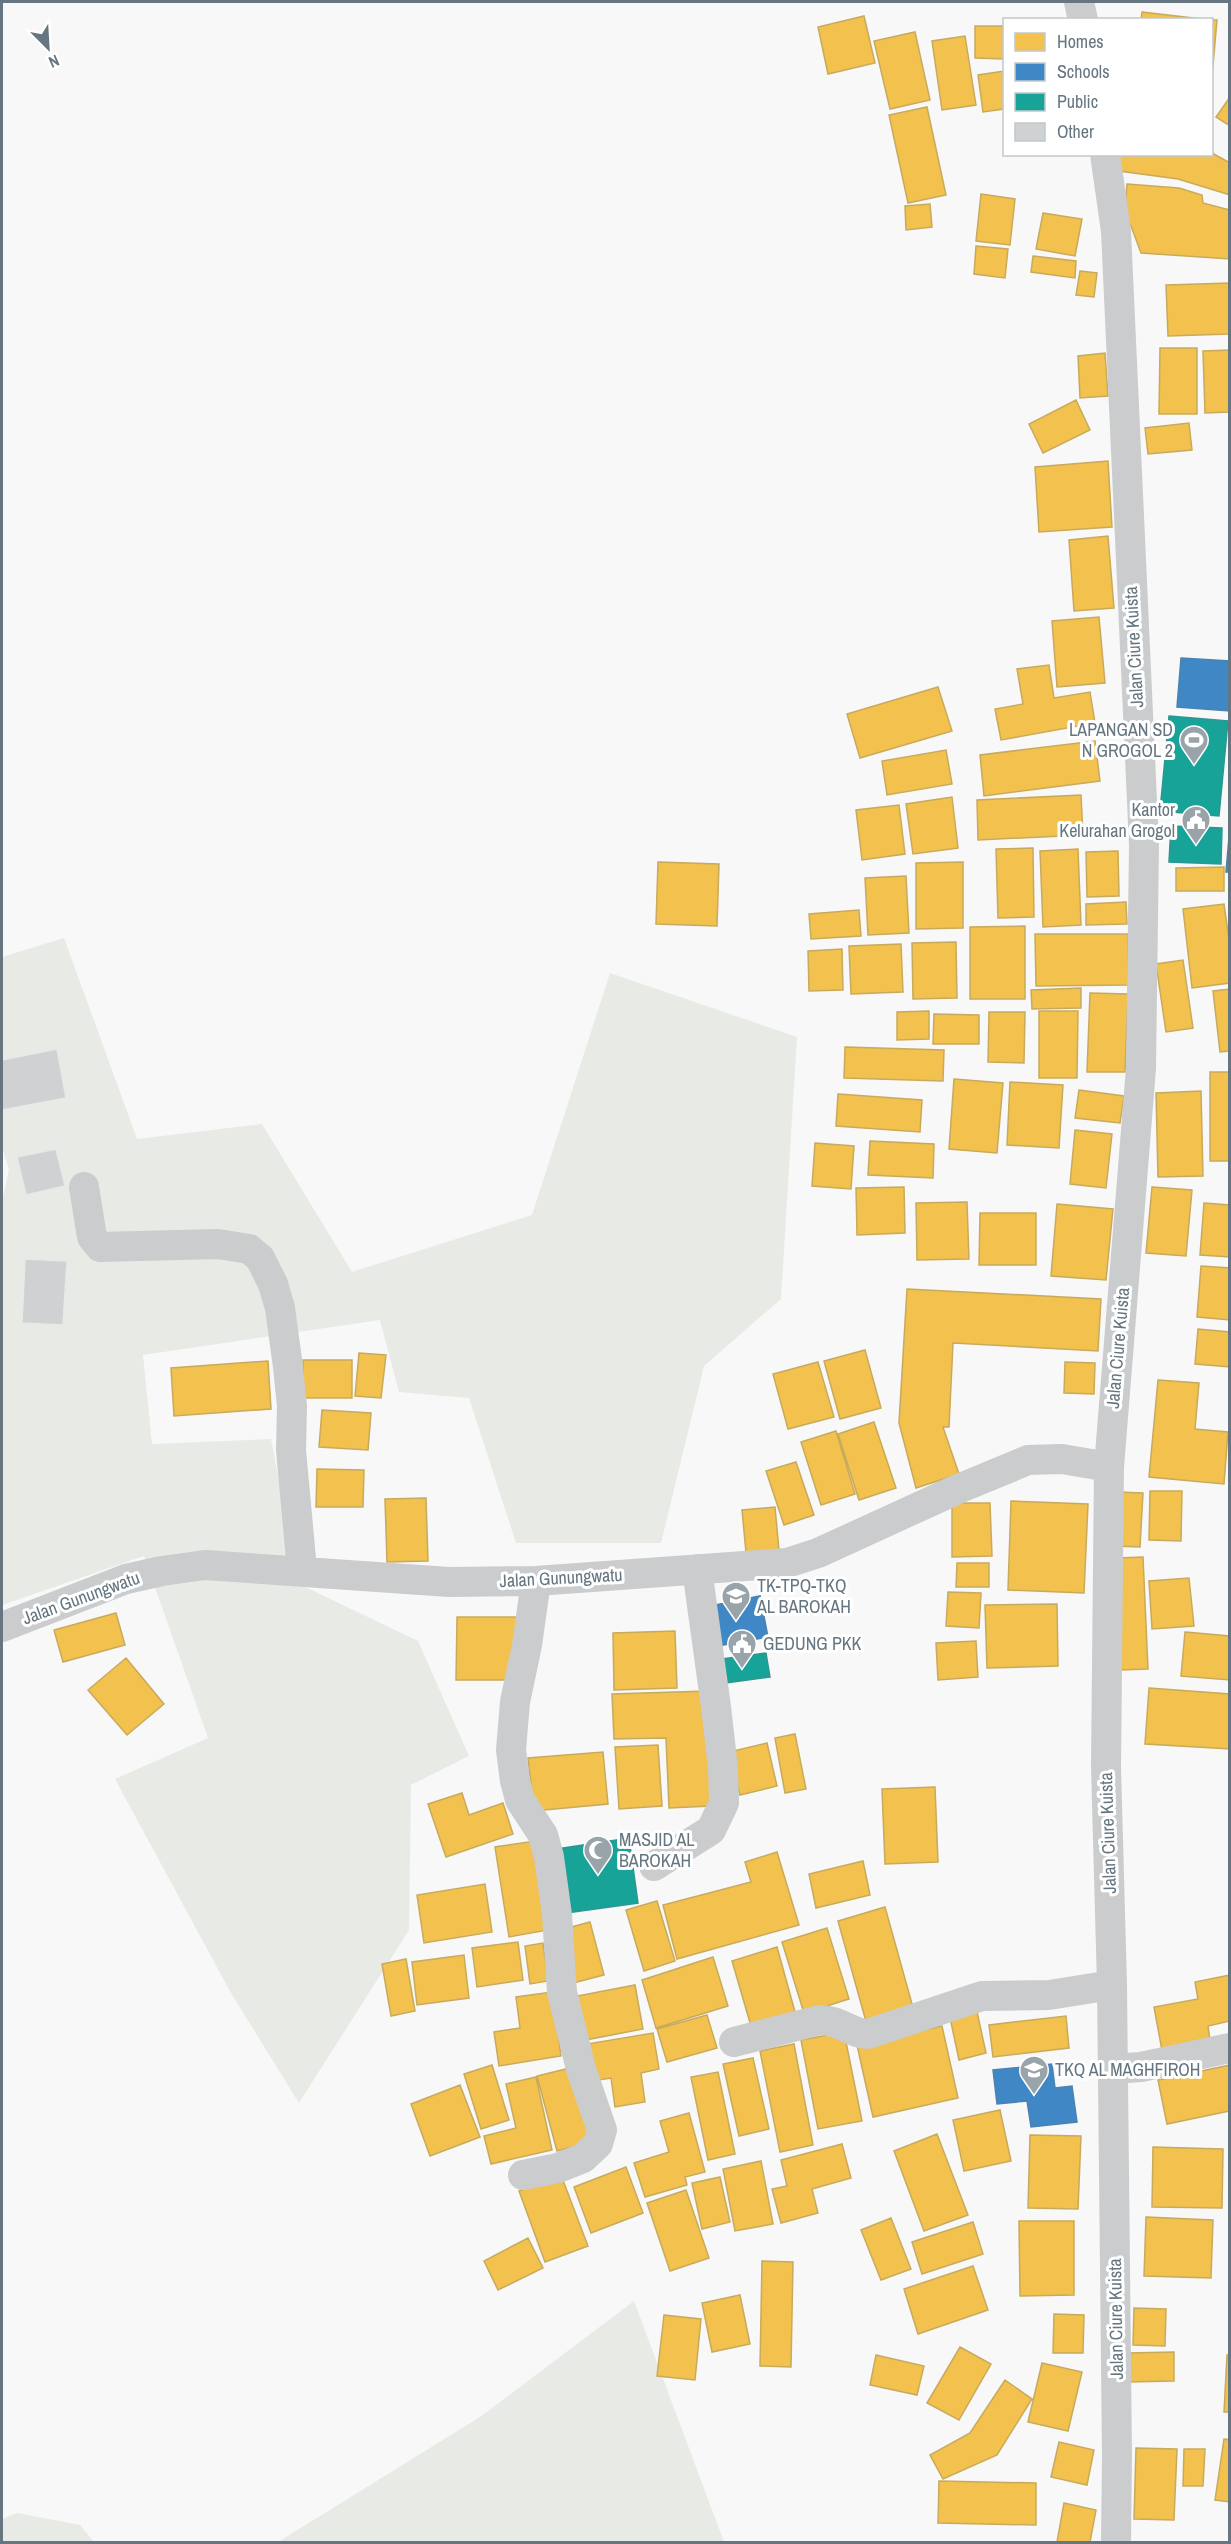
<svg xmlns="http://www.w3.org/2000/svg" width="1231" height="2544" font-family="'Archivo Narrow',sans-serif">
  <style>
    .green { fill: #e7eae5 }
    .homes { fill: #f2c14e; stroke: #c8aa5d; stroke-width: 1.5 }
    .schools { fill: #3f88c5; stroke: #4a83b0; stroke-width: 1.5 }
    .public { fill: #17a398; stroke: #2e9691; stroke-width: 1.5 }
    .building { fill: #cfd1d2; stroke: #e8e8e8; stroke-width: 1.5 }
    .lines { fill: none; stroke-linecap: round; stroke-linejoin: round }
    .street { stroke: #cbcccd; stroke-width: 30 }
    .labels { text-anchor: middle; stroke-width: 6; stroke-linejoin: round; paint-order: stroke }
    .street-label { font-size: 18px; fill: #657680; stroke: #fff }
    .poi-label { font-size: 18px; fill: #657680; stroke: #fff; text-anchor: start }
  </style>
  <rect width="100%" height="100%" fill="#f8f8f8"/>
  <path class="green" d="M64,938L137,1139L262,1124L352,1272L532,1215L610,973L797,1037L781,1299L704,1366L661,1543H516L469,1398L399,1392L380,1320L143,1355L152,1444L271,1439L299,1584L418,1641L469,1756L411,1785L409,1930L299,2103L231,1993L115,1779L208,1738L144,1556L2,1605V1201L9,1170L2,1147V957Z
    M634,2301L724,2542H278L480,2417Z
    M17,2513L80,2525L94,2542H2V2519Z"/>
  <path class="homes" d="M1142,12L1211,20H1141Z
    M864,16L875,63L828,74L818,27Z
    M1212,20H1217L1212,77Z
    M975,26H1004V59L975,58Z
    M915,32L930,100L890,109L874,41Z
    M965,36L976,105L942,110L932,41Z
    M1004,71V109L983,112L978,75Z
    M1230,97V126L1216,117Z
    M927,107L946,195L908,203L889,115Z
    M1212,153L1230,163V195L1178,179L1119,171L1118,154H1212Z
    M1127,184L1179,188L1202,195L1203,203L1230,210V259L1141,253L1131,226L1124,217Z
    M981,194L1015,199L1010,245L976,241Z
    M930,204L932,227L906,230L905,206Z
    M1043,213L1082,219L1075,256L1036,249Z
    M976,246L1008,249L1005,278L974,274Z
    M1033,256L1076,261L1075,278L1031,272Z
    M1080,271L1097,273L1094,297L1076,295Z
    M1230,283V334L1168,336L1166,285Z
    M1160,348H1197V414H1159Z
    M1230,350V412L1205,413L1203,351Z
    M1105,353L1108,396L1080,398L1078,356Z
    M1076,400L1090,430L1043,453L1029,424Z
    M1189,423L1192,450L1148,454L1145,428Z
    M1108,461L1112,527L1039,532L1035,467Z
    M1108,536L1114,608L1074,611L1069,540Z
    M1099,617L1105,683L1057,687L1052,621Z
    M1049,665L1054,698L1090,692L1095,723L1001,740L995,709L1023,704L1017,669Z
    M938,687L952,731L860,758L847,714Z
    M1095,741L1100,781L984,796L980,755Z
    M946,750L952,784L887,795L882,761Z
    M1081,795L1083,835L978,840L977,800Z
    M952,797L958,848L913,854L906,804Z
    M899,805L905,854L862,860L856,810Z
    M1033,848L1034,917L998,918L996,849Z
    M1078,849L1081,925L1043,927L1040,851Z
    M1118,851L1119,896L1087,897L1086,852Z
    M658,862L719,864L717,926L656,924Z
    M963,862V928L916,929V863Z
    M1224,867V891H1176V868Z
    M906,876L909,933L868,935L865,878Z
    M1126,902L1127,924L1086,925V904Z
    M1224,904L1230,946V983L1192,988L1183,909Z
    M859,910L861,936L811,939L809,914Z
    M1025,926V999H970V927Z
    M1035,934H1128V985L1036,986Z
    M956,942L957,998L913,999L912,943Z
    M901,944L903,992L851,994L849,946Z
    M842,949L843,990L809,991L808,951Z
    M1183,960L1193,1028L1166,1032L1156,964Z
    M1081,988V1008L1032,1009L1031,990Z
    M1230,989V1051L1220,1052L1213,991Z
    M1090,993L1128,994L1125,1072H1087Z
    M929,1011V1039L897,1040V1012Z
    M1039,1011H1078L1077,1078H1039Z
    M989,1012H1025L1024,1063L988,1062Z
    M934,1014L979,1015V1044H933Z
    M845,1047L944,1050L943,1081L844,1078Z
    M1210,1072H1230V1161H1210Z
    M954,1079L1003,1083L997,1153L949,1149Z
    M1010,1082L1063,1085L1059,1148L1007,1145Z
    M1079,1090L1124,1096L1120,1123L1075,1118Z
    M1201,1091L1203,1176L1158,1177L1156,1093Z
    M838,1094L922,1100L920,1132L836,1126Z
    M1075,1130L1112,1134L1106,1188L1070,1184Z
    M870,1141L934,1144L933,1178L868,1175Z
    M815,1143L854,1146L851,1189L812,1186Z
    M904,1187L905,1233L857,1235L856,1188Z
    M1152,1187L1192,1190L1186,1256L1146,1253Z
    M967,1202L969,1259L917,1260L916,1203Z
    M1204,1203L1230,1205V1257L1200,1255Z
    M1057,1204L1113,1209L1106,1280L1051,1276Z
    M980,1213H1036V1265H979Z
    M1201,1266L1230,1268V1320L1197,1317Z
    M907,1289L1101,1299L1098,1351L953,1343L949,1427H943L959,1474L916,1488L899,1423Z
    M1198,1329L1230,1332V1367L1195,1364Z
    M865,1350L881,1408L840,1419L824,1361Z
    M359,1353L386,1355L381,1398L355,1396Z
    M303,1360H352V1398H303Z
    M268,1361L271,1409L174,1416L171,1368Z
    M818,1362L834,1417L788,1429L773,1374Z
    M1065,1362L1095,1363L1094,1394L1064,1393Z
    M1158,1380L1199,1383L1195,1429L1228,1432L1224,1484L1149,1477Z
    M322,1410L371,1413L368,1450L319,1447Z
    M874,1422L896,1488L859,1500L838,1434Z
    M836,1431L855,1494L821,1505L801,1442Z
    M796,1462L814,1515L784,1525L766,1471Z
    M317,1469L364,1470L363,1507H316Z
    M1150,1491H1182L1181,1541L1149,1540Z
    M1118,1492L1143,1493L1140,1547L1115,1546Z
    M426,1498L428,1561L387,1562L385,1499Z
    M1011,1501L1088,1504L1084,1593L1008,1590Z
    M952,1503H990L992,1556L952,1557Z
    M775,1507L780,1561L747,1563L742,1510Z
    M1143,1557L1148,1669L1120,1670L1116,1558Z
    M957,1563H989V1587H956Z
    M1189,1578L1194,1626L1152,1629L1149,1581Z
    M948,1592L981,1593L979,1628L946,1626Z
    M1057,1604L1058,1666L987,1668L985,1605Z
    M116,1613L125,1645L63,1662L54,1630Z
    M457,1617H518L517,1680H456Z
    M675,1631L677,1688L614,1690L613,1633Z
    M1185,1632L1230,1636V1680L1181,1676Z
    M976,1641L978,1677L938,1680L936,1643Z
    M126,1658L164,1704L127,1735L88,1690Z
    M1149,1688L1230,1694V1749L1145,1744Z
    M707,1691L711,1806L669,1808L666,1738L614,1739L612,1694Z
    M795,1734L806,1789L785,1793L775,1738Z
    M767,1743L777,1786L740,1795L729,1752Z
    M658,1745L662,1806L619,1809L615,1747Z
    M603,1752L608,1804L534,1811L528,1758Z
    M935,1787L938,1862L885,1864L882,1789Z
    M462,1793L469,1815L503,1803L513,1834L446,1857L428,1804Z
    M535,1841L548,1930L509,1937L495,1847Z
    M777,1852L799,1925L677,1959L663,1905L751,1882L745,1862Z
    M863,1861L870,1895L816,1908L809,1874Z
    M485,1884L492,1932L424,1943L417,1895Z
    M657,1901L675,1961L644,1971L626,1910Z
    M885,1907L914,2011L867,2025L838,1921Z
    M590,1922L604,1975L573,1983L560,1930Z
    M827,1928L849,1999L804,2013L782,1942Z
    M518,1942L523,1980L477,1987L472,1948Z
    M543,1943L548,1981L530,1984L525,1946Z
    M777,1947L797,2019L753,2033L732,1961Z
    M464,1955L469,1998L417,2005L412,1962Z
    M713,1957L728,2006L656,2028L642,1980Z
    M406,1959L415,2011L391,2016L382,1964Z
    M1230,1975V2021L1208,2026L1211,2047L1163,2056L1154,2007L1198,1999L1195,1982Z
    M635,1985L643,2029L580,2041L572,1997Z
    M552,1992L561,2056L499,2066L494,2032L520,2028L516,1997Z
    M976,2007L986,2053L959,2060L949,2013Z
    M707,2015L717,2048L667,2062L657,2029Z
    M1066,2016L1069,2048L993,2057L989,2025Z
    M942,2026L958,2098L873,2117L857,2045Z
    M844,2032L862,2121L818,2129L801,2040Z
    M653,2033L659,2069L641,2073L645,2102L615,2107L611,2078L587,2082L581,2045Z
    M794,2044L813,2145L780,2152L760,2051Z
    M753,2058L769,2129L739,2136L723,2064Z
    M492,2065L509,2120L481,2129L464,2074Z
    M1230,2065V2111L1167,2124L1158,2080Z
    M574,2067L593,2141L557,2151L537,2076Z
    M718,2072L735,2154L708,2160L691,2077Z
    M536,2077L552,2150L491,2164L484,2136L516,2128L506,2084Z
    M460,2085L480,2137L430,2156L411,2104Z
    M1000,2110L1011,2161L964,2171L953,2120Z
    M689,2113L705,2172L685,2177L687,2185L645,2197L634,2163L669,2152L660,2121Z
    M937,2134L968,2215L924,2231L894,2151Z
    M1030,2135L1081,2136L1078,2209L1028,2208Z
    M842,2144L851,2178L812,2189L818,2213L781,2223L772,2189L787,2186L781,2160Z
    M1153,2147L1223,2149L1222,2208L1152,2207Z
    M761,2161L773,2224L735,2231L723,2169Z
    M626,2167L643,2213L591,2233L574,2187Z
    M561,2175L588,2246L545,2262L519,2191Z
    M720,2177L730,2222L702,2229L692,2183Z
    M686,2190L709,2258L670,2271L647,2203Z
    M1146,2217L1213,2220L1211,2278L1144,2276Z
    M891,2218L911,2269L881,2280L861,2230Z
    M1019,2221H1074V2295L1020,2296Z
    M973,2222L983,2254L922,2274L912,2242Z
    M528,2238L543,2268L498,2290L484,2261Z
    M762,2261L793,2262L791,2367L760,2366Z
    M973,2266L988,2310L918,2334L904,2289Z
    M740,2295L750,2344L712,2352L702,2303Z
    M1134,2308L1166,2309L1165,2346L1133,2345Z
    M1054,2314L1084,2315L1083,2353H1053Z
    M664,2315L701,2319L695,2380L657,2376Z
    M960,2347L991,2364L959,2420L927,2403Z
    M1174,2352V2381L1128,2382V2353Z
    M876,2355L924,2366L917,2395L870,2385Z
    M1227,2355H1230V2412H1224Z
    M1042,2363L1082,2372L1068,2431L1028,2422Z
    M1005,2380L1032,2399L997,2455L943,2479L930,2455L970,2433Z
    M1224,2439L1230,2440V2502L1215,2500Z
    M1059,2442L1094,2450L1087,2485L1051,2477Z
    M1136,2448L1177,2449L1174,2520L1134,2519Z
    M1184,2449H1205L1203,2486H1183Z
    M939,2481L1036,2483V2525L938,2523Z
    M1064,2503L1096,2510L1090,2542H1057Z"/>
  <path class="schools" d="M1181,658L1230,661V711L1177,707Z
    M1230,825V872H1226Z
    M760,1596L768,1637L713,1647L705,1607Z
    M1052,2064L1055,2088L1072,2086L1077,2122L1031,2127L1027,2101L997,2104L993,2070Z"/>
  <path class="public" d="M1169,716L1228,721L1219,816L1160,811Z
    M1171,826L1222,828L1221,864L1169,862Z
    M766,1653L770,1677L719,1684L715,1660Z
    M629,1838L638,1903L567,1913L557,1849Z"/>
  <path class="building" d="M57,1049L66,1098L2,1110V1060Z
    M56,1149L65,1186L26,1195L17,1157Z
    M25,1259L67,1261L63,1325L22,1323Z"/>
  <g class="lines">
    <path class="street" d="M1079,2L1083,20
      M1105,154L1116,231L1144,845L1141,1068L1109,1467L1106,1767L1112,1985L1117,2456L1116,2542
      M84,1187L92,1237L100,1247L218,1244L249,1249L260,1258L273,1284L280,1308L288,1367L292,1406L291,1450L302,1570
      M2,1627L126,1579L162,1571L205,1565L449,1582L536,1581L787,1563L818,1553L958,1489L1028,1460L1062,1459L1109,1467
      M654,1866L711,1830L724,1803L723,1768L716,1707L697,1569
      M734,2042L820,2020C841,2020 851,2034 868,2034L982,1996L1049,1995L1112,1985
      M1113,2069L1141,2067L1230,2048
      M523,2175L558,2168L583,2158L598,2144L602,2130L581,2069L562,1992L557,1915L549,1857L543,1835L520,1800L515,1781L511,1750L515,1702L527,1645L536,1581"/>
  </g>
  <defs>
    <g id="stadium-pin" transform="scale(1.5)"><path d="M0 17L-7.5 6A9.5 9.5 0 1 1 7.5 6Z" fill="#98a4aa" stroke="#fff"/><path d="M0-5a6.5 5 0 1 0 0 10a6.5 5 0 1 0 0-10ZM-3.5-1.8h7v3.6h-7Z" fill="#fff"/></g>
    <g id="civic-pin" transform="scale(1.5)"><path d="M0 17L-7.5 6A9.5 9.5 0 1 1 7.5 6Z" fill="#98a4aa" stroke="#fff"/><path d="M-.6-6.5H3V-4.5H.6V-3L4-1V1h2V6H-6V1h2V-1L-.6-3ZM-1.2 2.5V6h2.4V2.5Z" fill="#fff"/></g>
    <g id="school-pin" transform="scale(1.5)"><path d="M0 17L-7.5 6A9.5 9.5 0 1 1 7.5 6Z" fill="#98a4aa" stroke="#fff"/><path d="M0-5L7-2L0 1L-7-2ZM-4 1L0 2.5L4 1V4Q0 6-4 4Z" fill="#fff"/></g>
    <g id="mosque-pin" transform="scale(1.5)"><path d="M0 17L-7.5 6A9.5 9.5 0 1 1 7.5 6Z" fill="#98a4aa" stroke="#fff"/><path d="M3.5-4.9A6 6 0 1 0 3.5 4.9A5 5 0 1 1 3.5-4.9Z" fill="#fff"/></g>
  </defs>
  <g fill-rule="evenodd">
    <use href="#stadium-pin" x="1194" y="740"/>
    <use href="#civic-pin" x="1196" y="820"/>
    <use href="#school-pin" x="736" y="1596"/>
    <use href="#civic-pin" x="742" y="1644"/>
    <use href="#mosque-pin" x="598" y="1850"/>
    <use href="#school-pin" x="1034" y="2070"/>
  </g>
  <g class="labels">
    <g class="street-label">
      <text transform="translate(1134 647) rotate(-93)" y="6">Jalan Ciure Kuista</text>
      <text transform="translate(1118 1348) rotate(-85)" y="6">Jalan Ciure Kuista</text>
      <text transform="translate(561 1578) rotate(-3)" y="6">Jalan Gunungwatu</text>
      <text transform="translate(81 1598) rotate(-20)" y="6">Jalan Gunungwatu</text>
      <text transform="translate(1108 1833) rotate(-92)" y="6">Jalan Ciure Kuista</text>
      <text transform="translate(1116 2319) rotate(-91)" y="6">Jalan Ciure Kuista</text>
    </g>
    <g class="poi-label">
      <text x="1173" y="736" text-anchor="end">LAPANGAN SD<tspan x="1173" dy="21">N GROGOL 2</tspan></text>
      <text x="1175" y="816" text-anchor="end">Kantor<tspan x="1175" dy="21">Kelurahan Grogol</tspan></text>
      <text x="757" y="1592">TK-TPQ-TKQ<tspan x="757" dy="21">AL BAROKAH</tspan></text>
      <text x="763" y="1650">GEDUNG PKK</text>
      <text x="619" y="1846">MASJID AL<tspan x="619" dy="21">BAROKAH</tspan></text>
      <text x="1055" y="2076">TKQ AL MAGHFIROH</text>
    </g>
  </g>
  <rect width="1231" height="2544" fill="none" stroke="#657680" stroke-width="6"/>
  <rect x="1003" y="18" width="210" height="138" fill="#ffffff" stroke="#c1c8cc" stroke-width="1.5"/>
  <rect x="1015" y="33" width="30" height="18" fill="#f2c14e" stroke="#c1c8cc" stroke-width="1.5"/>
  <text x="1057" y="48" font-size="18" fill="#657680">Homes</text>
  <rect x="1015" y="63" width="30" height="18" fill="#3f88c5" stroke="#c1c8cc" stroke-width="1.5"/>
  <text x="1057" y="78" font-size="18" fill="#657680">Schools</text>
  <rect x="1015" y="93" width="30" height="18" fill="#17a398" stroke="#c1c8cc" stroke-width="1.5"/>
  <text x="1057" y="108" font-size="18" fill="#657680">Public</text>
  <rect x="1015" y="123" width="30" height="18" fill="#cfd1d2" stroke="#c1c8cc" stroke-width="1.5"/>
  <text x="1057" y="138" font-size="18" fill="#657680">Other</text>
  <g transform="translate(48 48) rotate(156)" stroke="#ffffff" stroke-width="4.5" paint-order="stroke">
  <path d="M0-4.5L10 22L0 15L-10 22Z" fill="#657680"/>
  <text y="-9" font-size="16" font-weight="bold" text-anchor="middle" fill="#657680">N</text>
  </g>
</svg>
